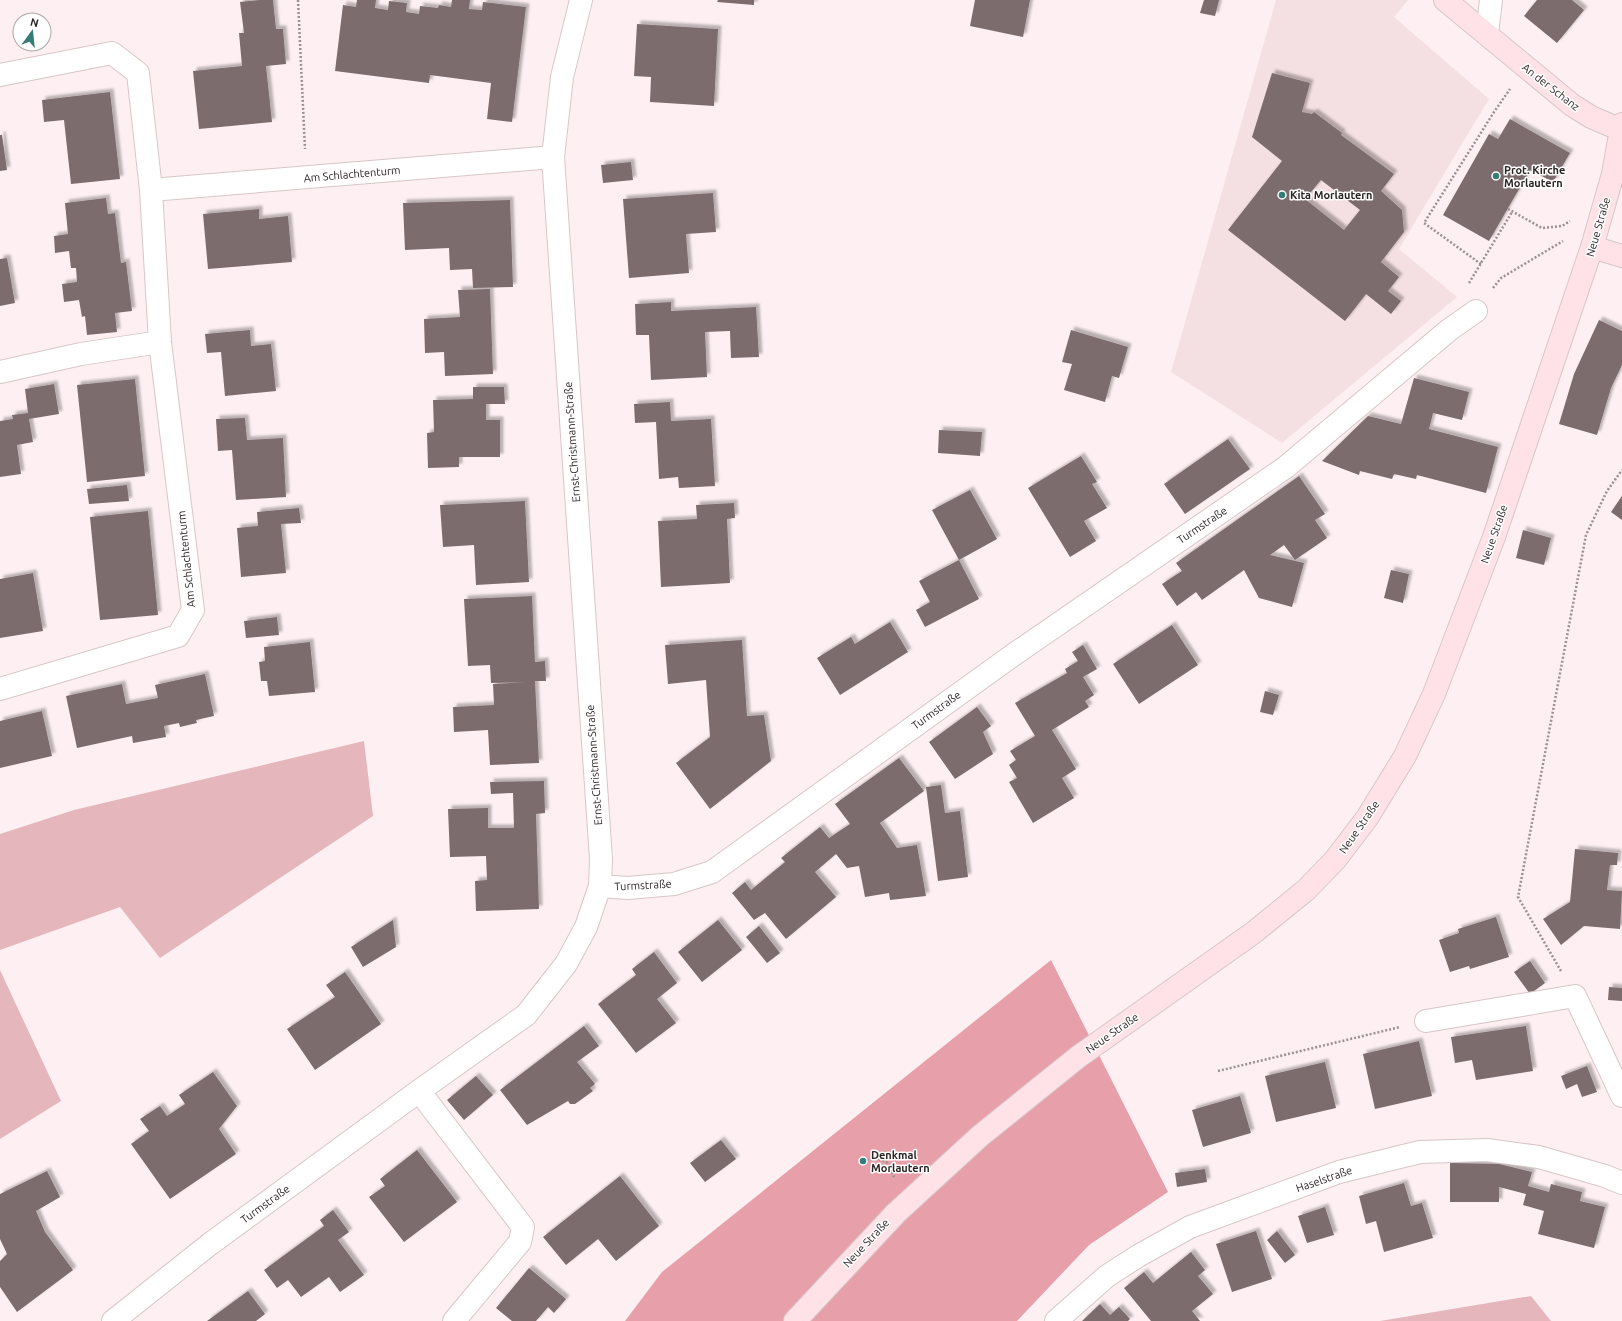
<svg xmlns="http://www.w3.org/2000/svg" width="1622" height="1321" font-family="Ubuntu,sans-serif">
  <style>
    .built { fill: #f4dfe2 }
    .green { fill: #e5b6bc }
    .forest { fill: #e79faa }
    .building { fill: #7b6c6e; fill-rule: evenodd; filter: url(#shadow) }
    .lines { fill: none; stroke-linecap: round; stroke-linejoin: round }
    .street-casing { stroke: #d7c6c8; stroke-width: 24 }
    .secondary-casing { stroke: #d7c6c8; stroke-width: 24 }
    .path { stroke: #9a8f91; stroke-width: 2.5; stroke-dasharray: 2 2; stroke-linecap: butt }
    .street { stroke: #fff; stroke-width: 22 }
    .secondary { stroke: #fee2e7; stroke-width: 22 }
    .poi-dot { fill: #357d78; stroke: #fff; stroke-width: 1.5 }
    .labels { text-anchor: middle; stroke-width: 3; stroke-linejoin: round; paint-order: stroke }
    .street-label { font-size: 11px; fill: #2b2425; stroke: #fff }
    .poi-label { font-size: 11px; font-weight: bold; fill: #2b2425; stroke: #fff; text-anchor: start }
  </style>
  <defs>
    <filter id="shadow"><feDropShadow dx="3.5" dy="-3.5" stdDeviation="1" flood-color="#0004"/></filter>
  </defs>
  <rect width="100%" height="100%" fill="#fef0f2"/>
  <path class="built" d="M1276,0H1408L1394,17L1489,99L1399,249L1457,297L1282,443L1171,372Z"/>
  <path class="green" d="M364,741L373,816L160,958L120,907L0,950V834L74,810Z
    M0,970L61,1101L0,1139Z
    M1531,1296L1551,1321H1380Z"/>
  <path class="forest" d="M1051,960L1168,1192L1089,1245L1017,1321H625L662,1272Z"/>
  <path class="building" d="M260,0H273L276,29H283L286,64L266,66L272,122L199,129L193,71L242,66L239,33H244L240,2Z
    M357,0H376L375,8L388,10L389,1L407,3L406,12L419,14L420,6L438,8L439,5L451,7L452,0H470L469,9L482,10L483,2L526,7L512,122L487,119L491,83L430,75L429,83L335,71L343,5L356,7Z
    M718,0H754V5L717,2Z
    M975,0H1030L1023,37L970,26Z
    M1204,0H1219L1215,16L1200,13Z
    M1537,0H1572L1584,10L1557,43L1524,16Z
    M637,24L718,29L714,106L650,102L651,77L634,76Z
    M1272,73L1310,83L1302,112L1312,114L1314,112L1342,133L1341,135L1394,174L1381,191L1402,210L1404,232L1381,262L1399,277L1388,291L1401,301L1391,314L1366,294L1345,321L1228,230L1282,161L1252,137ZM1321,180L1360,210L1344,230L1305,199Z
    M110,92L120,179L71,184L64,120L44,122L42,100Z
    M1510,119L1570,153L1553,182L1530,170L1489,241L1443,215L1489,134L1498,139Z
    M0,135H2L7,170L0,171Z
    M631,162L633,180L603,183L601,165Z
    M713,193L716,232L686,234L689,273L629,278L623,199Z
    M106,198L108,214L115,213L121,263L126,262L132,311L115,313L117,332L87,335L85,316L82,317L79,300L64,302L62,284L77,282L76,268H71L69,251L55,253L54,236L68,234L65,203Z
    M510,200L513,287L473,288L472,269L450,270L449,248L405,250L403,203Z
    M259,209V219L288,216L292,262L208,269L203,214Z
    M7,258L15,303L0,306V259Z
    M490,289L493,374L445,376L444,352L425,353L424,319L460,317L458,290Z
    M671,302V311L756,307L759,357L731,358L730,331L705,332L707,377L651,380L649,335H636L635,304Z
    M1599,320L1622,331V365L1611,388L1597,435L1559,424L1574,374Z
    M250,330L251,346L271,344L276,391L225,396L221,352L207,353L205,334Z
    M1071,330L1128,347L1119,378L1112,376L1105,402L1064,390L1072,364L1062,362Z
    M1414,378L1469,392L1462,420L1433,413L1429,429L1498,447L1486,493L1417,475L1416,479L1394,474L1392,479L1360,471L1359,475L1322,461L1368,416L1401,424Z
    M135,379L145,476L87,482L77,385Z
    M54,384L59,414L29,419L33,442L17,445L21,474L0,477V421L13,419L12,415L28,413L25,389Z
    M473,387H504L505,404H486V420H500V457H459V467L428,468L427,433L434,432L433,400L473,399Z
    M670,402L671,421L711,419L715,486L679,488L678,477L659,479L656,422L635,423L634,404Z
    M245,418L247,440L283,438L286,497L236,500L232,450L218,451L216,419Z
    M939,430L982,432L980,456L938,453Z
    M1228,439L1250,469L1185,514L1164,484Z
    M1081,456L1097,482L1092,484L1107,508L1084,521L1096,541L1070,557L1028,488Z
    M1299,476L1325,514L1315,520L1327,538L1295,560L1284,545L1270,555L1304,563L1292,607L1259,598L1244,570L1202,600L1196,592L1177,606L1162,584L1182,571L1176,563Z
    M127,485L129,501L89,504L87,489Z
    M970,490L997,539L959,560L979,599L925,627L916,610L930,602L919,581L959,560L932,510Z
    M1622,496V520L1611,512Z
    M525,501L529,582L476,585L474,545L443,547L440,505Z
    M734,503L735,518L727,519L730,583L661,587L658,521L697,519L696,505Z
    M299,508L301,523L281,524L286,573L241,577L237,528L258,526L257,512Z
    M148,511L158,615L100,620L90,517Z
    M1523,530L1551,538L1544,565L1516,558Z
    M1391,570L1409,574L1403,603L1384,598Z
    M33,573L43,631L0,638V579Z
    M532,596L535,662L545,661L546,681H535L539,763L490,765L488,730L454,732L453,707L494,705L493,684L527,682L491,683L490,665L468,666L464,599Z
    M277,617L279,635L246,638L244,621Z
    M890,622L908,652L840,695L817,658L851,637L855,644Z
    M1172,625L1198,665L1139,704L1113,664Z
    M742,640L747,716L764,715L771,761L710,809L676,763L710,737L706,680L668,684L665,645Z
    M310,642L315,692L269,696L267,681H261L259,662L265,661L264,647Z
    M1083,645L1097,669L1083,677L1094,695L1085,701L1089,707L1052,730L1076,769L1062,778L1074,798L1033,823L1009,782L1017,778L1009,765L1016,760L1010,751L1035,736L1015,703L1067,673L1065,669L1078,661L1072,652Z
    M205,674L214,716L196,720L197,723L180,727L179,723L164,726L166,737L133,743L132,736L77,748L66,696L122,684L126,704L158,698L155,685Z
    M1265,691L1279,695L1273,715L1260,712Z
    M977,707L991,726L983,732L993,754L955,779L929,742Z
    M42,711L52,756L0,768V721Z
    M899,758L924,791L880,823L897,848L917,845L926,896L890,900L889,893L865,897L859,866L847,868L836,854L815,872L836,897L786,939L765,913L754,920L732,893L745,882L751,890L785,862L781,858L820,827L829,838L850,824L835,804Z
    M544,781L545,813L536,814L539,909L476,911L475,881L487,880L486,856L450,857L448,809L488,808V828H514L513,793L491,794L490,782Z
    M941,785L945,813L960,811L968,877L938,881L926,787Z
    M1575,849L1618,853L1617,865H1610L1607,890L1622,891L1620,929L1584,926L1561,945L1543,919L1570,902Z
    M1496,917L1509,957L1470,969L1469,966L1450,972L1439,940L1459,933L1458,929Z
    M393,920L396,947L363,967L351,947Z
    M718,920L742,950L702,982L678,952Z
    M759,926L780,953L767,963L746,937Z
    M654,952L677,983L657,999L676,1023L636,1053L598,1004L636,975L632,969Z
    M1530,961L1545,983L1530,994L1514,972Z
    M345,972L381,1024L315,1070L287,1029L335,997L326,985Z
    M1609,987L1622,988V1001L1608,1000Z
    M584,1026L599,1046L577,1062L595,1084L590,1088L593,1091L575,1104H570L568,1101L527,1125L500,1090Z
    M1526,1026L1533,1071L1476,1080L1472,1060L1455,1063L1451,1037Z
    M1419,1041L1432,1096L1375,1109L1363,1054Z
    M1325,1062L1336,1108L1276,1122L1265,1076Z
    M1587,1066L1597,1092L1582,1097L1577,1084L1566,1089L1561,1076Z
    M213,1072L237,1106L219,1129L236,1154L170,1199L131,1144L149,1131L140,1119L160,1106L167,1116L185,1104L179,1095Z
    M476,1076L493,1095L464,1120L447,1100Z
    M1240,1096L1251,1133L1203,1147L1192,1110Z
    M721,1140L736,1159L705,1182L690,1163Z
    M417,1150L457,1202L404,1242L369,1197L385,1186L380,1179Z
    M1450,1163L1499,1164L1532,1172L1528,1186L1549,1192L1551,1184L1582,1192L1580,1201L1605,1207L1594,1248L1538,1234L1544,1211L1523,1205L1526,1194L1499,1187V1202H1450Z
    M1205,1169L1207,1182L1177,1187L1175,1173Z
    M47,1171L60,1197L36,1211L45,1232L73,1270L17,1312L0,1287V1261L7,1254L0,1239V1194Z
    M620,1176L659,1226L616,1261L598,1239L566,1265L543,1237Z
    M1404,1183L1411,1206L1422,1203L1433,1238L1384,1252L1376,1221L1366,1224L1359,1196Z
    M1325,1207L1334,1235L1307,1243L1298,1216Z
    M333,1210L349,1232L338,1240L364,1275L340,1292L329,1277L301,1297L288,1280L277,1288L264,1270L324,1226L320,1220Z
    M1256,1231L1272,1279L1232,1292L1216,1244Z
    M1277,1231L1295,1255L1285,1263L1267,1240Z
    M1191,1252L1205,1270L1198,1276L1213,1294L1192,1311L1200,1321H1151L1124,1288L1144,1272L1153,1283Z
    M529,1268L566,1299L554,1313L548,1307L536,1321H512L496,1308Z
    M248,1291L265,1314L256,1321H207Z
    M1100,1304L1110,1315L1119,1307L1130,1319L1128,1321H1082Z"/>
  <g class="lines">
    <g class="street-casing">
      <path id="street" d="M581,0L562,77L553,157L601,859L600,886
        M1487,34L1491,0
        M0,75L112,53L138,73L151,190L553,157
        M0,372L81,354L160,342
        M0,689L178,636L193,610L160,342L151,190
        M1426,1021L1575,996L1622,1096
        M419,1091L523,1227L520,1242L454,1321
        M113,1321L210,1244L419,1091L526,1015L566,964L586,927L600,886L628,888L674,884L712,872L1016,653L1286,467L1449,330L1476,311
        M1056,1321L1107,1276L1138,1256L1190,1227L1339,1172L1420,1152L1487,1150L1539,1157L1605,1176L1622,1183"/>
    </g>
    <g class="secondary-casing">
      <path id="secondary" d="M1445,0L1572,105L1591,117L1621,130
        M1592,247L1622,256
        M795,1321L896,1213L980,1136L1078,1057L1253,933L1306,890L1335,860L1367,818L1405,756L1434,694L1494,537L1592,247L1613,174L1622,124"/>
    </g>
    <path class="path" d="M298,0L305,149
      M1508,209L1542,228L1562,226L1570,221
      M1481,264L1424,223L1494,112L1510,89
      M1469,283L1512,212
      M1493,288L1501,278L1563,241
      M1561,971L1518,897L1586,535L1607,491L1622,470
      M1218,1071L1400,1027
      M863,1161L877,1158L888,1163L894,1177"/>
    <use href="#street" class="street"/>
    <use href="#secondary" class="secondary"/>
  </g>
  <g class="poi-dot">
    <circle cx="1496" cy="176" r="4"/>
    <circle cx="1282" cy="195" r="4"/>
    <circle cx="863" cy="1161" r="4"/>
  </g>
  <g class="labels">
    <g class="street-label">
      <text transform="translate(1551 87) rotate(38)" y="4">An der Schanz</text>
      <text transform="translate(352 174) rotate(-5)" y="4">Am Schlachtenturm</text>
      <text transform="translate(1598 227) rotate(-74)" y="4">Neue Straße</text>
      <text transform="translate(572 442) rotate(-94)" y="4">Ernst-Christmann-Straße</text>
      <text transform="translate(1202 525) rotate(-34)" y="4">Turmstraße</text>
      <text transform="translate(1494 534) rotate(-71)" y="4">Neue Straße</text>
      <text transform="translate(186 559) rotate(-96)" y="4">Am Schlachtenturm</text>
      <text transform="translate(936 710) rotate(-36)" y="4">Turmstraße</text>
      <text transform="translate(594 765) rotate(-94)" y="4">Ernst-Christmann-Straße</text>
      <text transform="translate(1359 827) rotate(-55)" y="4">Neue Straße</text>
      <text transform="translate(643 885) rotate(-3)" y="4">Turmstraße</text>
      <text transform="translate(1112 1033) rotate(-35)" y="4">Neue Straße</text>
      <text transform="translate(1324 1179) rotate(-19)" y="4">Haselstraße</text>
      <text transform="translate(265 1204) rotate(-36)" y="4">Turmstraße</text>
      <text transform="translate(866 1243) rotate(-47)" y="4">Neue Straße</text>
    </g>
    <g class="poi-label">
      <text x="1504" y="174">Prot. Kirche<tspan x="1504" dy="13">Morlautern</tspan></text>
      <text x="1290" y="199">Kita Morlautern</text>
      <text x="871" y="1159">Denkmal<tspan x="871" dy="13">Morlautern</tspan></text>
    </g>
  </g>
  <g transform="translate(32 32) rotate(15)"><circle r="19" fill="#ffffff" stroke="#aaa7a8"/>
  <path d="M0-3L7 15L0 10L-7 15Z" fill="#357d78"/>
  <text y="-6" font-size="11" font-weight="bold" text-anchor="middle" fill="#2b2425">N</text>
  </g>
</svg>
